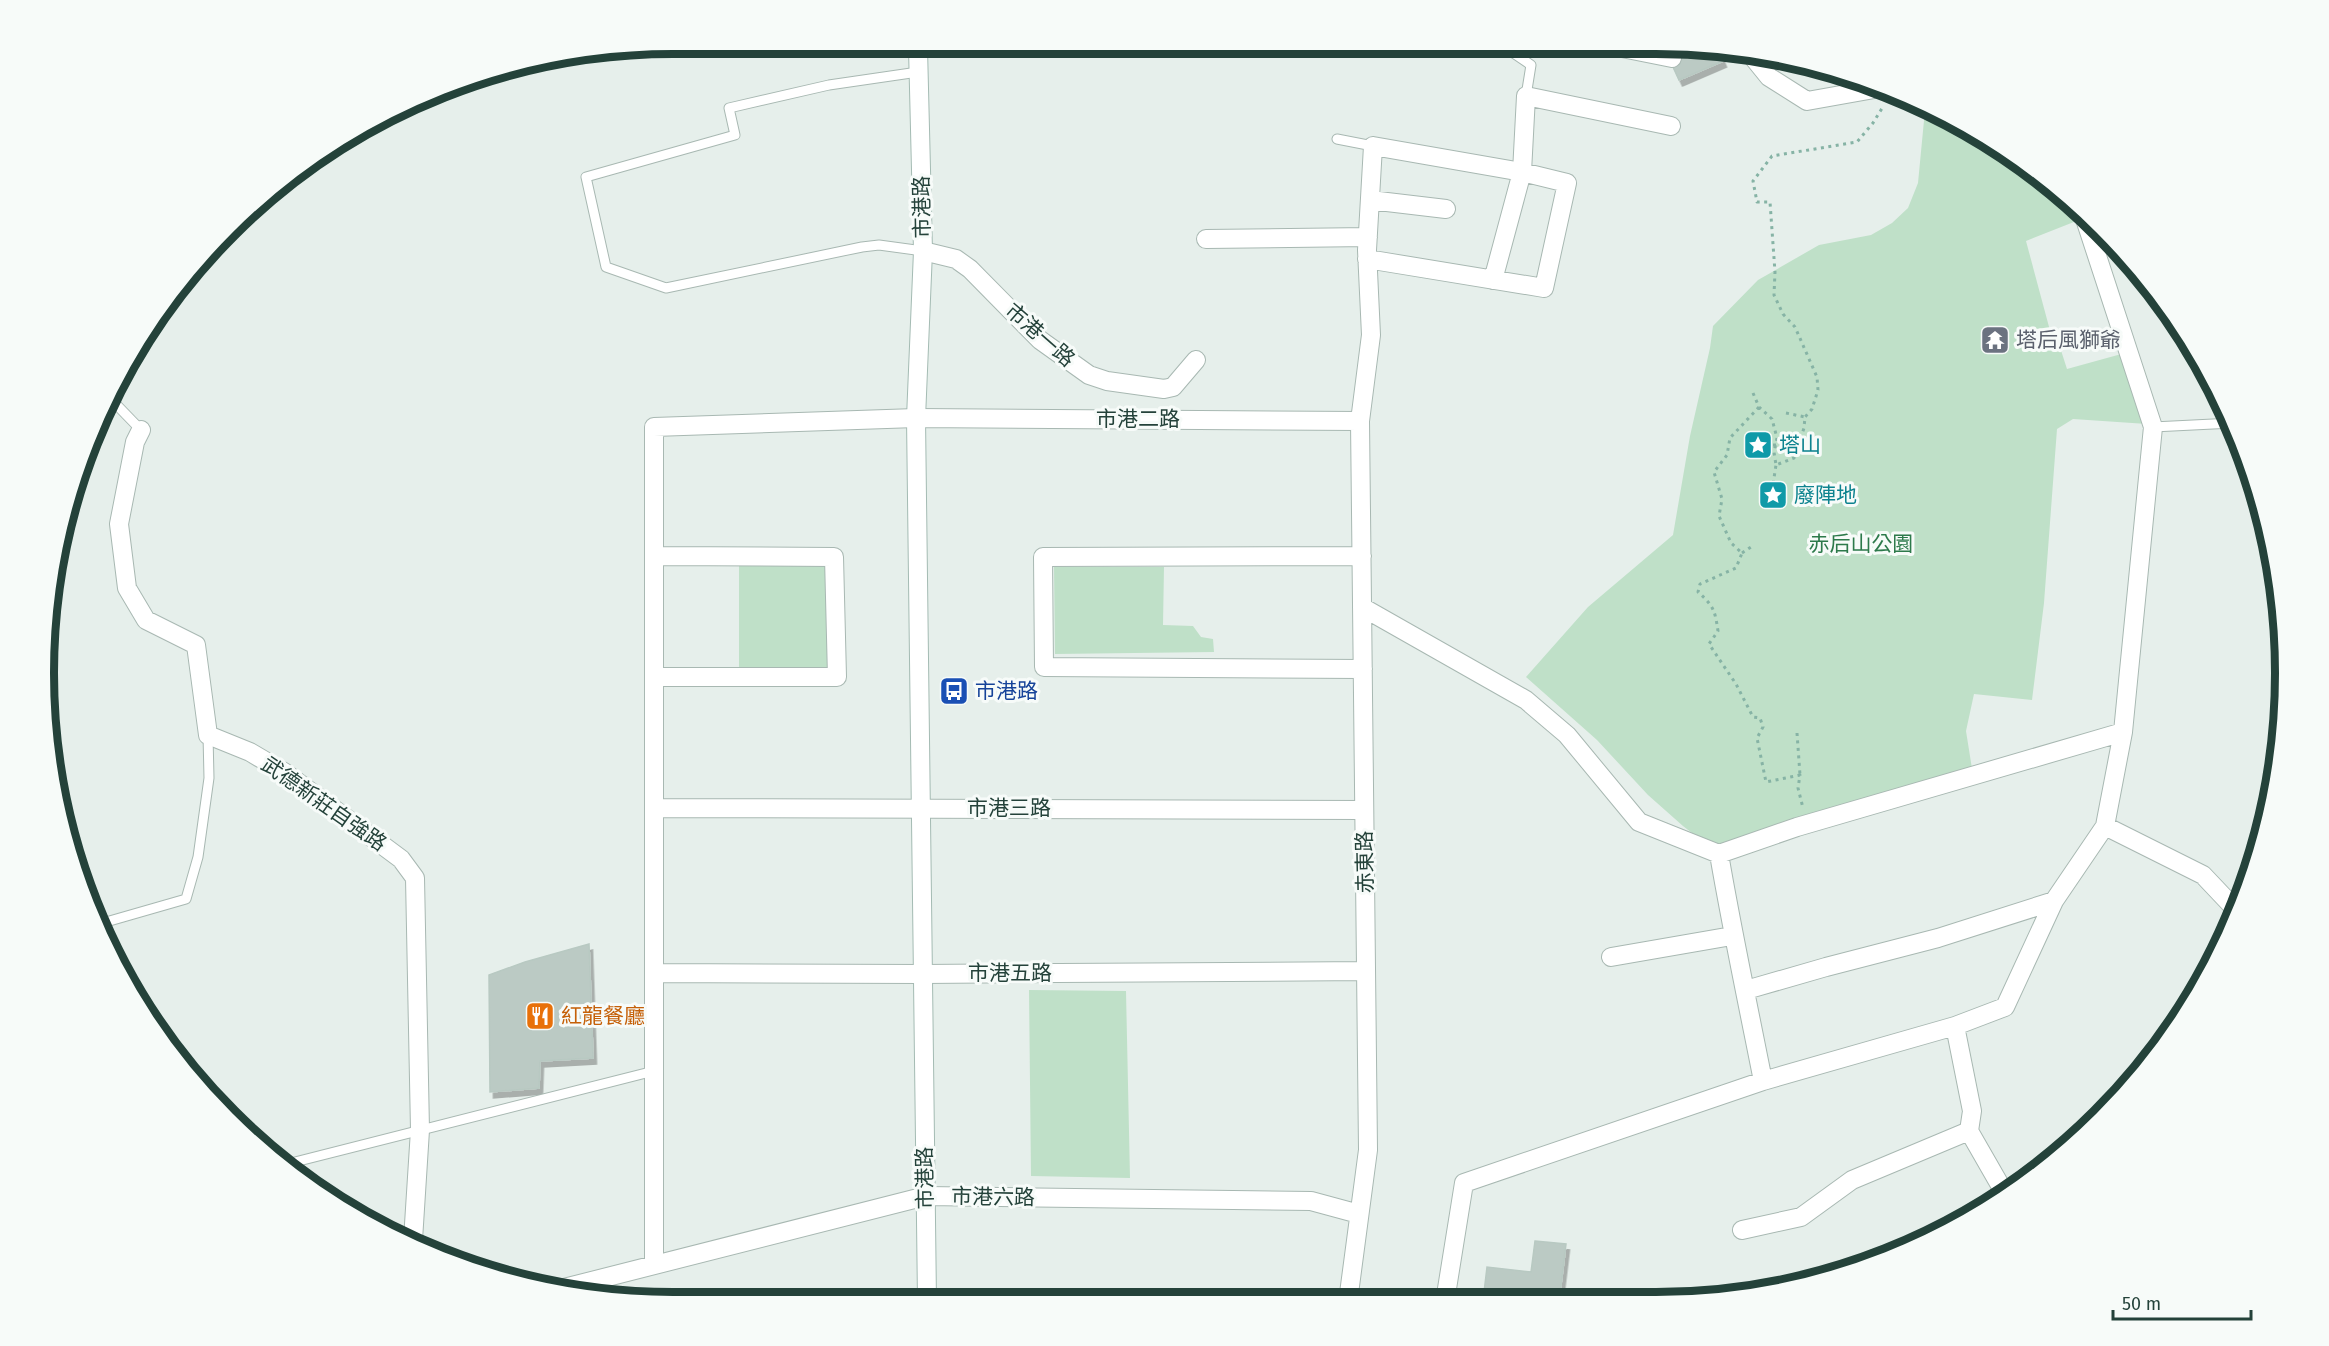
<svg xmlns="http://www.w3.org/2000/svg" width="2329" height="1346" font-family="'Fira Sans','Noto Sans TC',sans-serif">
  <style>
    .green { fill: #bfe0c8 }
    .building { fill: #bbcac4; stroke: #b8c9c2; stroke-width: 1.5; filter: url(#shadow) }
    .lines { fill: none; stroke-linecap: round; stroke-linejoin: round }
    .lane-casing { stroke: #a8b8b2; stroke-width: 11 }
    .street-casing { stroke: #a8b8b2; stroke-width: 20 }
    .secondary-casing { stroke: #a4bbb3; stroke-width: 20 }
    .path { stroke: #86b3a5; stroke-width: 3; stroke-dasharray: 3 4.5; stroke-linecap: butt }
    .lane { stroke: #fff; stroke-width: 9 }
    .street { stroke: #fff; stroke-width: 18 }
    .secondary { stroke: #fff; stroke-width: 18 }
    .labels { text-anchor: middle; stroke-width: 6; stroke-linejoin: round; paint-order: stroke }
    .street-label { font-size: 21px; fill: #24423a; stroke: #f7fbf9 }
    .worship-label { font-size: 21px; fill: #5b616d; stroke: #f7fbf9; text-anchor: start }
    .culture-label { font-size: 21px; fill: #0d838f; stroke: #f7fbf9; text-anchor: start }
    .park-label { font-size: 21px; fill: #2d7a4b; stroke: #f7fbf9 }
    .transit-label { font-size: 21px; fill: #164399; stroke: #f7fbf9; text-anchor: start }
    .food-label { font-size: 21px; fill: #c56008; stroke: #f7fbf9; text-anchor: start }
    .rim { fill: none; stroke: #24423a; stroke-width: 8 }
  </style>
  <defs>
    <filter id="shadow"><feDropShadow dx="3.5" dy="6" stdDeviation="0" flood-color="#0004"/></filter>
  </defs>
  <rect width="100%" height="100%" fill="#e6efeb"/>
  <path class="green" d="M1925,110L2005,149L2075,206L2084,218L2026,241L2052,338H2057L2067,369L2125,353L2147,424L2073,419L2057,429L2044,603L2032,700L1974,694L1966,731L1973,775L1719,854L1683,826L1648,795L1597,740L1526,677L1588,607L1673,535L1690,436L1710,348L1713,326L1758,280L1819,245L1871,235L1892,223L1908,208L1918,183Z
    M739,561L829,562L830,670H739Z
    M1054,567H1164L1163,625L1193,626L1201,637L1213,639L1214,652L1055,654Z
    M1029,990L1126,991L1130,1178L1031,1176Z"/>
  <path class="building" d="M1663,45H1698L1718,49L1723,61L1679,80Z
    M589,944L593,1058L540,1061L539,1088L490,1092L489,975L525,962Z
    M1535,1241L1566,1244L1559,1301H1483L1487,1267L1531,1272Z"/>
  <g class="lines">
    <g class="lane-casing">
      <path id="lane" d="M1503,46L1531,65L1526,96
        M918,72L829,85L729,108L735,135L586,177L606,267L666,288L862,247L879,245L923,251
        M1337,139L1373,146
        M108,396L141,430
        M2153,427L2233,423
        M99,924L186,899L198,857L209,778L208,735
        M283,1165L654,1071
        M900,1301L927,1295"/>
    </g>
    <g class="street-casing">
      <path id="street" d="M1607,45L1672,58L1674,45
        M1752,56L1769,77L1807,101L1880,88
        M1370,200L1446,209
        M2083,213L2153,427L2123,732L2105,826L2203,875L2238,912
        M1206,239L1368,237
        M923,251L956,259L970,269L1040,340L1089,375L1107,381L1164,389L1173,387L1196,360
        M1367,259L1544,288L1567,183L1522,172L1493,280
        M141,430L135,442L119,524L127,588L146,620L196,645L208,735L250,752L284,772L401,859L415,878L420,1130L413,1240
        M1362,556L1043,557L1044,667L1363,669
        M1362,607L1526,700L1567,735L1639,822L1719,854
        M654,677H837L834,557L654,556
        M654,808L1364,810
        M1611,957L1732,936
        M654,973L923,974L1366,971
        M1746,990L1826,967L1938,938L2054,901
        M1955,1026L1972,1111L1969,1131L2004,1192
        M1763,1081C1748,1005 1732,930 1719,854L1797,827L2123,732
        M1742,1230L1801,1217L1852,1180L1969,1131
        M654,1265V427L916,418L1360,421
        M564,1288L926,1196L1311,1201L1359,1214
        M1348,1301L1368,1150L1360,421L1371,335L1367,250L1373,146L1522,172L1526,96L1671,126
        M1445,1301L1464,1183L1763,1081L1955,1026L2005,1007L2054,901L2105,826"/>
    </g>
    <g class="secondary-casing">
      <path id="secondary" d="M918,48L923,251L916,418L927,1301"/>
    </g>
    <path class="path" d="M1753,393L1759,407L1772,419L1777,438L1774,452L1776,465L1794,458L1804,428L1805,417L1812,409L1818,390L1817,377L1795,327L1783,314L1774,295L1775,272L1770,202H1757L1753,181L1772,156L1857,142L1873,123L1884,105
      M1759,407L1730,438L1727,455L1714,472L1722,499L1719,516L1731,543L1742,553L1736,568L1700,584L1698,592C1714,606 1715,611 1718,631L1709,644L1736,684L1753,717L1760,718L1763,727L1757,738L1766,782L1800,775L1798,788L1803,808
      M1786,413L1805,417
      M1758,445H1776
      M1772,491L1776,465
      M1742,553L1751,547
      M1797,733L1800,775"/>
    <use href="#lane" class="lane"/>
    <use href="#street" class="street"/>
    <use href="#secondary" class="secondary"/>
  </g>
  <defs>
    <g id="temple-square" transform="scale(1.5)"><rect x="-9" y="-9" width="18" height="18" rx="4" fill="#6b7280" stroke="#f7fbf9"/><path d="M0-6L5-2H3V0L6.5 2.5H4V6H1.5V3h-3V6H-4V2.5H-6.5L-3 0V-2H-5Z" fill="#fff"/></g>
    <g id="sight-square" transform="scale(1.5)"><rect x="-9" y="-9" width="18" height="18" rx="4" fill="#0f9aa8" stroke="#f7fbf9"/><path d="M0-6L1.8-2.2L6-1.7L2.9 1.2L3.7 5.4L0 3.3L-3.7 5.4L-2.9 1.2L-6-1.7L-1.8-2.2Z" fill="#fff"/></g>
    <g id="bus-square" transform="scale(1.5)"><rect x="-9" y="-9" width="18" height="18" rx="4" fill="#1a4fb4" stroke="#f7fbf9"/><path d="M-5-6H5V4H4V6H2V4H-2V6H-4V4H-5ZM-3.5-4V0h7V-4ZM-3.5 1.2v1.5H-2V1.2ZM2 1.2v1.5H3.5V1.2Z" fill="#fff"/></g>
    <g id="restaurant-square" transform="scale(1.5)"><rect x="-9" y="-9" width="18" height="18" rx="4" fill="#e8710a" stroke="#f7fbf9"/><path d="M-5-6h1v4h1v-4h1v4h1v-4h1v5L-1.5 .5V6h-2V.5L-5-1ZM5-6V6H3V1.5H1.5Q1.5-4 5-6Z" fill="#fff"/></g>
  </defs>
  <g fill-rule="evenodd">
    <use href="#temple-square" x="1995" y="340"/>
    <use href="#sight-square" x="1758" y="445"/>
    <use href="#sight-square" x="1773" y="495"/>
    <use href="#bus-square" x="954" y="691"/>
    <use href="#restaurant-square" x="540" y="1016"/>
  </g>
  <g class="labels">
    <g class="street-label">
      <text transform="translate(922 207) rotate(-91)" y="7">市港路</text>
      <text transform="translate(1040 335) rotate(41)" y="7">市港一路</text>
      <text x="1138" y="426">市港二路</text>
      <text transform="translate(324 804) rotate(35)" y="7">武德新莊自強路</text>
      <text x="1009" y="815">市港三路</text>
      <text transform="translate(1365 862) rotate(-91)" y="7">赤東路</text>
      <text x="1010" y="980">市港五路</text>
      <text transform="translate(925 1178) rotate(-91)" y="7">市港路</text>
      <text transform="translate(993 1197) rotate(1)" y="7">市港六路</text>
    </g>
    <g class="worship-label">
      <text x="2016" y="347">塔后風獅爺</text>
    </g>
    <g class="culture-label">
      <text x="1779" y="452">塔山</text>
      <text x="1794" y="502">廢陣地</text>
    </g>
    <g class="park-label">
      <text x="1861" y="551">赤后山公園</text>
    </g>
    <g class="transit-label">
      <text x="975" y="698">市港路</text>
    </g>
    <g class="food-label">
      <text x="561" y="1023">紅龍餐廳</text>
    </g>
  </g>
  <path d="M0 0H2329V1346H0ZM673 54H1656A619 619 0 0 1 2275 673V673A619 619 0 0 1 1656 1292H673A619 619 0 0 1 54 673V673A619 619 0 0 1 673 54Z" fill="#f7fbf9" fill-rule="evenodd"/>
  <path class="rim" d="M673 54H1656A619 619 0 0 1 2275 673V673A619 619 0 0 1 1656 1292H673A619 619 0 0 1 54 673V673A619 619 0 0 1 673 54Z"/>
  <path d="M2113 1310v9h138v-9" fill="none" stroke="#24423a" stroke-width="3"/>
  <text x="2122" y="1310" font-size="18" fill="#24423a" stroke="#f7fbf9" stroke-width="4.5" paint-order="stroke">50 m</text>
</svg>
